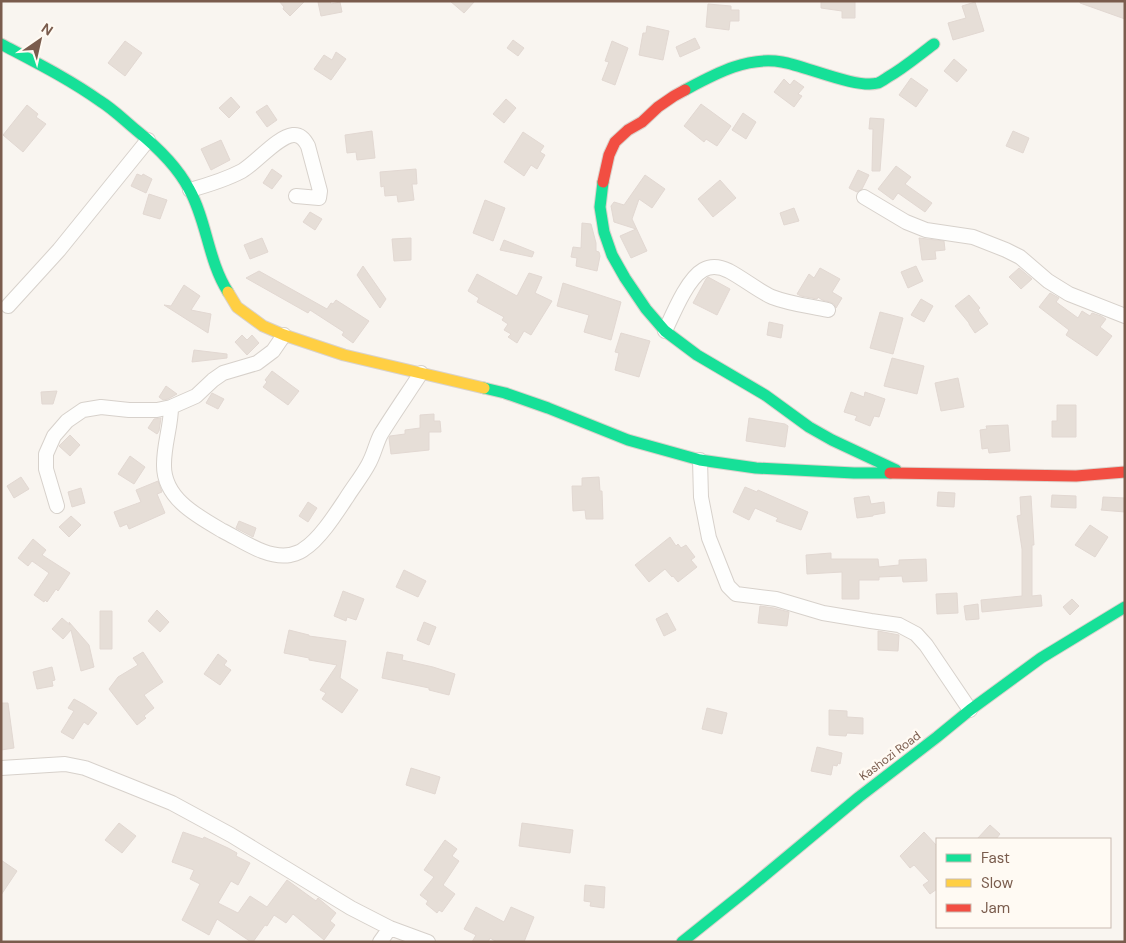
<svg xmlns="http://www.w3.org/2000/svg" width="1126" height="943" font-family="'DM Sans',sans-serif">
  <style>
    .building { fill: #e6ded7; stroke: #e2d8d2 }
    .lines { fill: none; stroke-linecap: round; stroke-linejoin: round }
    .street-casing { stroke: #d7d1cb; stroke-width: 16 }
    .fast-casing { stroke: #d9d2cb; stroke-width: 13 }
    .slow-casing { stroke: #d9d2cb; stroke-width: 13 }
    .jam-casing { stroke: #d9d2cb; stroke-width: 13 }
    .street { stroke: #fefefd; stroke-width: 14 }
    .fast { stroke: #16e098; stroke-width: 11 }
    .slow { stroke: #ffcf43; stroke-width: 11 }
    .jam { stroke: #f24e42; stroke-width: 11 }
    .labels { text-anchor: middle; stroke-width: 5; stroke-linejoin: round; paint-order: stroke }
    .street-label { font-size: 12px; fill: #7a5c4d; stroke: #fffaf3 }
  </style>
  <rect width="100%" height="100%" fill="#f9f5f0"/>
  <path class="building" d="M279,1H305L290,16L283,9L284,7Z
    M325,1H330L331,4L340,2L342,12L321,16L318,2Z
    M450,1H475L464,13Z
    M821,1H855V18H842V11L821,8Z
    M1080,1H1125V19L1080,3Z
    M975,2L984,31L953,40L948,23L966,18L962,6Z
    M708,4L731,6V10H739V21H730L729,30L706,27Z
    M647,26L669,31L663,60L639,55L643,33H646Z
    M695,38L700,48L680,57L676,47Z
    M513,40L524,48L518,56L507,48Z
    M125,41L142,53L125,76L108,63Z
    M612,41L628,48L615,85L602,80L609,62L605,61Z
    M336,52L346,59L331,80L314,69L324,55L332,60Z
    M954,59L967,70L957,82L944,71Z
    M911,78L928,90L916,107L899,95Z
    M784,79L790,85L794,80L804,87L798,94L802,96L794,107L774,92Z
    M231,97L240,107L229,118L219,108Z
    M506,99L516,108L504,123L493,114Z
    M701,104L731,126L717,146L706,139L704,142L684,126Z
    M27,105L38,114L36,117L46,124L23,152L3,135Z
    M267,105L277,120L267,127L256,112Z
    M743,113L756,122L746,139L732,130Z
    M870,118L884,119L880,171H872L873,129H869Z
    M372,131L375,158L357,160L356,152L347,153L345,135Z
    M1013,131L1029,138L1023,153L1006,146Z
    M523,132L544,146L540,152L545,155L537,169L531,165L524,176L504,162Z
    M221,140L230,160L211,170L201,149Z
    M896,166L911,177L905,184L932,203L925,212L898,193L893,200L878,189Z
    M272,169L282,176L272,189L263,183Z
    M416,169L417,184H412L414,200L398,202L397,195L385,196L384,186L381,187L380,172Z
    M858,170L869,175L862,189L857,192L849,188Z
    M137,174L142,176L143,174L152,179L146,193L131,186Z
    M645,175L665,189L652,208L639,199L632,219L647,251L631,258L620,236L636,229L614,222L611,206L614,202L624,205Z
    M720,180L736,198L713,217L698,199Z
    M149,194L167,200L160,219L143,214Z
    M485,200L505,208L493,241L473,233Z
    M794,208L799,221L784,225L780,213Z
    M310,212L322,219L315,230L303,222Z
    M582,223L591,224L596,243V251L599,252L600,256L597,271L576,266L577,258L571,257L573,247L581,248Z
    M262,238L268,252L250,259L244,245Z
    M411,238V260L394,261L392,239Z
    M919,238L944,241L945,250L935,251L936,259L922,260Z
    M504,240L534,252L532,257L500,250Z
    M363,266L386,299L380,308L357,275Z
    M916,266L923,281L908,288L901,272Z
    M820,268L840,279L832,292L842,298L836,308L834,304L830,302L822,300L818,297L817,299L801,296L797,294L809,274L814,278Z
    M1019,268L1032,279L1021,289L1009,277Z
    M259,271L327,309L331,303L333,304L336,300L369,321L353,343L342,335L344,332L310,310L308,313L246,278Z
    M529,273L542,277L535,293L552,301L531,335L524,331L517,343L508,337L511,334L504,330L508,324L502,320L504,317L477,302L479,298L468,291L477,274L517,296Z
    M708,277L730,289L717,315L693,303L706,279Z
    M563,283L621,302L611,340L584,332L589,315L557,306Z
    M184,285L200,296L191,310L211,314L208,333L164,305L171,306Z
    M1050,293L1059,298L1056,302L1078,318L1082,311L1090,316L1092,313L1101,316L1106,319L1100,327L1112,336L1097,356L1066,335L1069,330L1039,307Z
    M969,295L980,308L978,310L988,324L975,333L969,324V323L955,306Z
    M921,299L933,306L924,322L911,315Z
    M880,312L903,318L893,354L870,348Z
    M769,322L783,325L781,338L767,335Z
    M621,333L650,341L639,377L615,370L619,353L615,352Z
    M242,335L247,340L252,335L259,343L247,355L235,342Z
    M194,350L227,354V358L192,362Z
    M892,358L924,366L917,394L884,386Z
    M272,371L299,391L288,405L263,387L267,382L265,380Z
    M958,378L964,407L941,411L935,383Z
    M166,386L177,394L168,399L163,400L159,397Z
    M57,391L53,404H42L41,392Z
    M851,392L864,397L865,392L885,399L879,417L874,416L870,426L855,420L857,416L844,412Z
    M212,393L224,399L218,409L206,403Z
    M1057,405H1076V437H1052V421H1057Z
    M434,414V421H440L441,432H429V450L391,454L389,438L390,436L405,434V430L420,428V415Z
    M161,418L159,431L157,434L148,428L154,419Z
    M749,418L785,424L788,426L785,447L746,441Z
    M1008,425L1010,451L989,453L988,448L982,449L980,430L987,429L986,426Z
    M70,435L80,445L70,456L59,446Z
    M130,456L145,467L134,484L118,474Z
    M21,477L29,489L14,498L7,486Z
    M599,477L600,491H602L603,519H586L585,510L573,511L572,486H582V478Z
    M158,481L162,492L157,494L165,513L129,529L127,524L120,527L114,512L141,502L136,490Z
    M745,487L757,492L758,490L808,512L801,530L776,521L778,518L755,508L749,520L733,512Z
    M81,488L85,503L72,507L68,492Z
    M938,492L955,493L954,507L937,506Z
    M1052,495L1076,496V508L1051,507Z
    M869,496L871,504L884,502L885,513L873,515V516L857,518L854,498Z
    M1031,496L1034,545H1032V596L1041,595L1042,606L982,612L981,600L1022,596V549L1017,516L1021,515L1020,497Z
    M1103,497L1125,498V512L1101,510L1102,508Z
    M308,502L317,508L308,522L299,516Z
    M71,516L81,525L69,537L59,527Z
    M239,521L256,528L253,537L236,528Z
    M1090,525L1108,537L1095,557L1075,545Z
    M670,537L676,546L678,544L681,548L686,545L695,557L691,560L697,567L678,582L673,576L672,577L665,569L649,582L635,565Z
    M33,539L46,550L42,555L70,573L58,591L56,589L47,602L45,600L44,602L34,595L49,573L32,561L28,566L18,558Z
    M831,553V559H878L879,567L899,565V560L926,559L927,581L903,582L902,576L879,577V580H859V599H842V572L807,574L806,555Z
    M404,570L426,581L418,597L396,587Z
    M343,591L364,599L356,620L347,617L346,621L334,616Z
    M957,593L958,613L937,614L936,594Z
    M1072,599L1079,606L1070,615L1063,607Z
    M978,604L979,619L966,620L964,606Z
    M760,606L774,608L789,612L787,626L758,623Z
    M157,610L169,622L160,632L148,621Z
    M100,611H112V649H100Z
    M667,613L676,630L664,636L656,619Z
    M62,618L70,625L69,622L89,645L94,667L81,671L71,630L63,639L52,629Z
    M424,622L436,627L429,645L417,640Z
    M289,630L309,635V636L346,641L340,678L358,690L342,713L322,699L326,693L320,690L337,665L309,660V658L284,653Z
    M878,631L899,635L898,651L878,650Z
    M143,652L163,682L144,695L154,708L144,716L146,718L137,725L109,689L118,677L138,665L133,658Z
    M387,652L403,655L402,660L433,667L455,674L449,695L429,690V688L382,678Z
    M218,654L227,661L224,665L231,670L220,685L204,674Z
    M52,667L55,680L52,681L53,686L37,689L33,672Z
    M74,699L85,705L97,713L88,725L84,722L73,739L61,732L74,711L68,708Z
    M1,703H8L14,748L1,750Z
    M707,708L727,713L722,734L702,729Z
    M829,710L847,711V717L863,718V734L847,733L846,736L829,735Z
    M817,747L842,753L840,764L838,763L837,766L833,765L831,775L811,771Z
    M411,768L440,777L435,794L406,785Z
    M119,823L136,836L122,853L105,840Z
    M522,823L573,830L570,853L519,846Z
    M990,825L1000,834L996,839H977Z
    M183,832L203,839L204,837L228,848L237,853L236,856L250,863L238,885L231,881L218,903L238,913L250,896L267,907L287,880L316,901L318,898L336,913L330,921L335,925L324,940L293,914L286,923L274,915L267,926L265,925L253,942H251L217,919L209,935L182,920L200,884L190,879L194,870L172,862Z
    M924,832L937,846V889L930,894L923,885L929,881L914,865L910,868L900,856Z
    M445,840L457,849L452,856L459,861L443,885L455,894L442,912L439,910L437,913L426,904L428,901L420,895L434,877L424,870Z
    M1,860L17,871L1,895Z
    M585,885L605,887L604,908L590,906L591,902L584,901Z
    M476,907L504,922L511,907L534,917L524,942H497L490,938L488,942H472L476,935L464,929Z"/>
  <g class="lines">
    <g class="street-casing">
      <path id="street" d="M190,190C208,185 225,180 242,171C257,162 277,137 293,135C301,134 305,140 308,146L320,191L319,198L296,196
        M864,197L906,222L926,230L973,237L1006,250L1020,257L1048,281L1069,294L1125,316
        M8,306L59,250L148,140
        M665,331C673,314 687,279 703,270C712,265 721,267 729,271C744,279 757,290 772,297C790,304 809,306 828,310
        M171,407C171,426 164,444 164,464C163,498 197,516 223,531C243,541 267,559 290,555C294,554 301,552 304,549C320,539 337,512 347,497C354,486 362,476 368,465C374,455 376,443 381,434C394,413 408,393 421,373
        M700,460L701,497L709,538L728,586L736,594L776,599L823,613L871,621L899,625L916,634L926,645L970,710
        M57,506L46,469V454L54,436L67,421L83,410L101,407L129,410H157L171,407L196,396L213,380L223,373L257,363L273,351L284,335
        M1,768L65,764L85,768L130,786L172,803L231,835L351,908L390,928L428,942
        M380,942L390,928"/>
    </g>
    <g class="fast-casing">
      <path id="fast" d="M1,44C35,62 69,79 100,101C113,109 124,120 136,130C156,146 177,166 189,189C207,221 208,261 228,292
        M685,90C715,74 747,56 782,62C806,66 856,89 878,83C881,82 885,79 888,77C904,68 919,55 934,44
        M603,182L600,207L604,232L612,255L625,278L646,309L665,331L697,355L765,395L809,427L832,440L896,470
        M484,388L505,393L548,408L628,440L700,460L756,468L854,473H890
        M682,942L747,890L859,797L937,737L970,710L1041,658L1125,607"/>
    </g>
    <g class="slow-casing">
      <path id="slow" d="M228,292L237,307L263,326L284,335L344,355L484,388"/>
    </g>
    <g class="jam-casing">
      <path id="jam" d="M603,182L609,155L615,142L628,130L642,122L658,107L674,96L685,90
        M890,473L1076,476L1125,472"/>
    </g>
    <use href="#street" class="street"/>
    <use href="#fast" class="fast"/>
    <use href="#slow" class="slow"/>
    <use href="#jam" class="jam"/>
  </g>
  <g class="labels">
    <g class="street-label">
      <text transform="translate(890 756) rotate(-37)" y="4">Kashozi Road</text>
    </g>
  </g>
  <rect width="1126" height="943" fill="none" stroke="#7a5c4d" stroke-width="5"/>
  <rect x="936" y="838" width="175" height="90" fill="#fffaf3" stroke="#cabbb1"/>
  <rect x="946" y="854" width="25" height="8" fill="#16e098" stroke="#cabbb1"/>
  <text x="981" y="863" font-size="15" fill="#7a5c4d">Fast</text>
  <rect x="946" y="879" width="25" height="8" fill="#ffcf43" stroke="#cabbb1"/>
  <text x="981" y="888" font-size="15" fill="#7a5c4d">Slow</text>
  <rect x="946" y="904" width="25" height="8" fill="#f24e42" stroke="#cabbb1"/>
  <text x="981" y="913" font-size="15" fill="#7a5c4d">Jam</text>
  <g transform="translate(40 40) rotate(34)" stroke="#fffaf3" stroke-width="4" paint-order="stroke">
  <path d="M0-4L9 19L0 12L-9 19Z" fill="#7a5c4d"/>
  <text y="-8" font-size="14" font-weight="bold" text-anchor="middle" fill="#7a5c4d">N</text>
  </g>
</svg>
